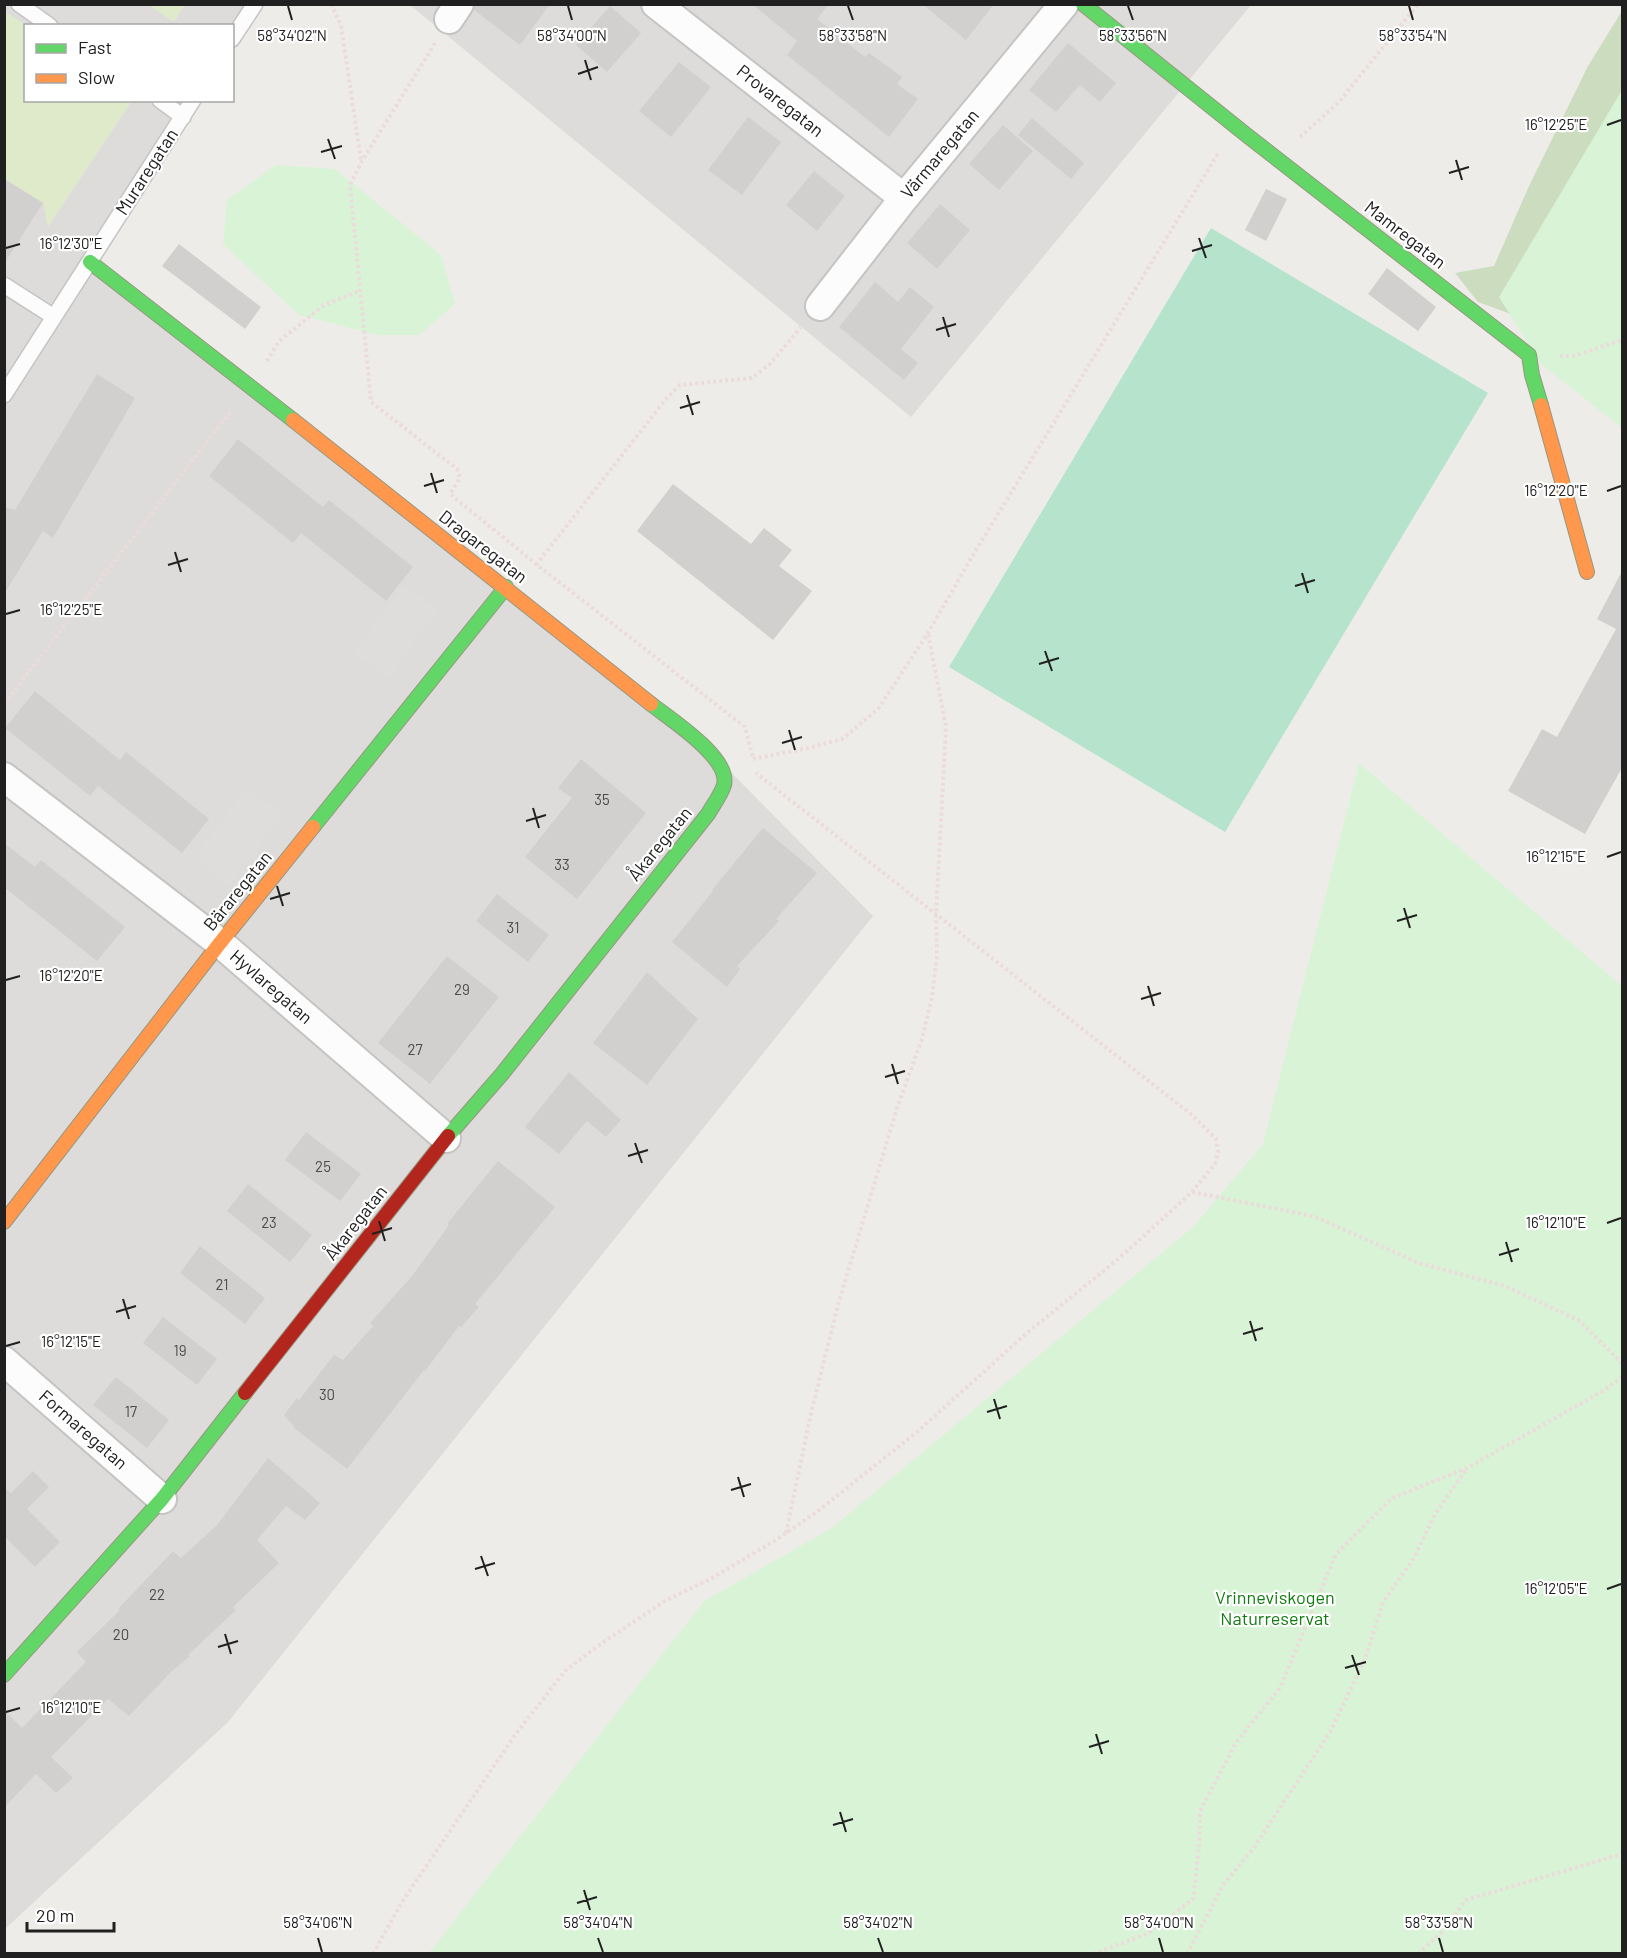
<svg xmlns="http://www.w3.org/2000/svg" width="1627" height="1958" font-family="Barlow,sans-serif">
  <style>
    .residential { fill: #dddcda }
    .grass { fill: #deeac9 }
    .forest { fill: #ccdcbf }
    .park { fill: #d9f3d6 }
    .pitch { fill: #b6e3cc }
    .parking { fill: #dedddc }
    .building { fill: #d2d0ce }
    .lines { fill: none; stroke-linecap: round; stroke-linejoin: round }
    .lane-casing { stroke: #c5c4c3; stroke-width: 18 }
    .street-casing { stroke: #c5c4c3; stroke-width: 32 }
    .fast-casing { stroke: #989781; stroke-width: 16 }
    .slow-casing { stroke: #989781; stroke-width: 16 }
    .jam-casing { stroke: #989781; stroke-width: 16 }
    .path { stroke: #ebdbdb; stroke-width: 4; stroke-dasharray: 3 3; stroke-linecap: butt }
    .lane { stroke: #fcfcfc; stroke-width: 15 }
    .street { stroke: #fcfcfc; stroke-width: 28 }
    .fast { stroke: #63d668; stroke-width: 14 }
    .slow { stroke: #ff974d; stroke-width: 14 }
    .jam { stroke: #b3261e; stroke-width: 14 }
    .ticks { fill: none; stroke: #202020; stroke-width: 2 }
    .labels { text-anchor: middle; stroke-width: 4.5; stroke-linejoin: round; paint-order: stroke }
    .number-label { font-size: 15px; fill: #4c4c4c }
    .street-label { font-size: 18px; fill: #202020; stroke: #fff }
    .park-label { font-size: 18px; fill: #117d10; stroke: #fff }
    .ticks-label { font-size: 15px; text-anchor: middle; fill: #202020; stroke: #fff; stroke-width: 4.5; stroke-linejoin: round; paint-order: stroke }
  </style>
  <rect width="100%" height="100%" fill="#eeece9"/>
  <path class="residential" d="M5,5H255L232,26H26V100L193,101L90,262L708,749L873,916L228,1722L5,1929Z
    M410,5H1251L911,417Z"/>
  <path class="grass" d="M149,5H185L174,22Z
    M4,11L26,25V100L132,101L48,227L43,203L5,179Z"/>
  <path class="forest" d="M1622,11V377L1524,319L1478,302L1455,273L1494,266L1529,186L1588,66Z"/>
  <path class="park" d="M1622,90V428L1541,364L1499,297Z
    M276,165L335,169L441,255L455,304L419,335H378L299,315L223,244L227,200Z
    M1359,763L1622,986V1953H429L704,1601L832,1528L1194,1226L1263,1144Z"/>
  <path class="pitch" d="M1211,228L1488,393L1225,832L949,667Z"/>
  <path class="parking" d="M405,585L437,610L389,678L354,652Z
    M247,788L283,815L228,885L195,857Z"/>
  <path class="building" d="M475,4H550L520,45L474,10Z
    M752,4H829L817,19L865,57L869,53L902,77L897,84L918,99L889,137L787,55L797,41Z
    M922,4H994L966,40Z
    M610,6L641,33L607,72L576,45Z
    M1068,43L1116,83L1100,102L1080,85L1056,112L1029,90Z
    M679,62L711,87L671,137L639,111Z
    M748,117L781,142L742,195L708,170Z
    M1032,118L1084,163L1071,179L1018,135Z
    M1003,125L1033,151L999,190L969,164Z
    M814,171L845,196L817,231L786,205Z
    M4,179L43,203L4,264Z
    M1266,189L1287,199L1266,241L1245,230Z
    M940,204L970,230L937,269L907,243Z
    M179,244L261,307L245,329L162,266Z
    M1387,268L1436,307L1418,331L1368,294Z
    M875,282L898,302L910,287L934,307L901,349L918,363L904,380L839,327Z
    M97,374L135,398L53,538L43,531L4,594V507L15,510Z
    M238,439L323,507L329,500L413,567L386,601L301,533L293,543L209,476Z
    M673,484L751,544L764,528L792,550L779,566L812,591L773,640L637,531Z
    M1623,569V766L1585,834L1508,791L1542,729L1557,737L1616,629L1597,619Z
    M35,691L120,760L126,752L209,819L182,853L98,786L90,796L5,728Z
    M581,759L646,813L577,899L525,857L572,798L558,788Z
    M763,828L817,873L776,919L779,921L737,966L740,969L727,987L672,942L713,891L712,890Z
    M4,843L35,867L41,860L125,927L97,961L4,887Z
    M497,894L549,935L528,962L476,921Z
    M447,956L499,997L430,1084L378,1043Z
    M647,972L698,1019L647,1085L593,1043Z
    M569,1072L621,1120L606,1137L587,1121L559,1154L525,1127Z
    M306,1132L361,1174L340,1201L285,1160Z
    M498,1161L555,1207L475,1304L479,1307L461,1327L459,1326L425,1371L424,1370L347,1469L293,1427L294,1426L284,1415L297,1398L299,1400L334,1355L343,1360L373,1326L370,1323L412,1276L449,1225L447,1224Z
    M248,1184L312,1235L290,1262L227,1211Z
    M200,1246L265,1298L245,1324L180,1273Z
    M163,1317L217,1359L197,1385L143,1343Z
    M116,1377L169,1420L147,1448L93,1405Z
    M268,1458L320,1503L305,1520L286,1506L257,1540L279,1563L233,1607L236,1610L188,1655L190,1656L171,1672L129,1716L108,1699L51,1757L73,1778L56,1793L36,1774L4,1808V1710L22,1728L86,1662L77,1652L120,1610L118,1609L173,1551L181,1558L217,1525Z
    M33,1471L49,1487L27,1509L60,1542L35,1567L4,1536V1487L11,1493Z"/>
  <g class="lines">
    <g class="lane-casing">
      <path id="lane" d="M19,4L50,26
        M232,39L255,4
        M160,100L183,117
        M4,285L54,317
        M4,395L193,100"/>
    </g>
    <g class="street-casing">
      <path id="street" d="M656,4L904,198
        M449,19L459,4
        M820,306L904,198L1064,4
        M4,777L220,943L446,1138
        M4,1361L162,1499"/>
    </g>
    <g class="fast-casing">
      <path id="fast" d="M1083,4L1249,137L1529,355L1532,375L1541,405
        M90,262L293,420
        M313,827L506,587
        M448,1136L502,1074L708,814C713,805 721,795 724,785C731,758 670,719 651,704
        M4,1675L162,1499L245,1393"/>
    </g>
    <g class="slow-casing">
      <path id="slow" d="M1541,405L1587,572
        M293,420L651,704
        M4,1222L220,943L313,827"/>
    </g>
    <g class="jam-casing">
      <path id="jam" d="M245,1393L448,1136"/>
    </g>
    <path class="path" d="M331,4L341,25L361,160
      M435,43L362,161L350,185L371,402L457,469L460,478L450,494L536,564L745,727L753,758
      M1300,137L1338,103L1418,4
      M1560,356H1574L1622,340
      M267,361L279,341L324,305L360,291
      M536,565L666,399L680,385L752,378L770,364L801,327
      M4,704L231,411
      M753,759L808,748L842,739L878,709L928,633L970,560L1219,152
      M1192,1192L1313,1216L1419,1263L1505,1286L1578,1320L1622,1363
      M786,1533L811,1413L839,1301L898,1105L922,1039L932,997L937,956L936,915L946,727L928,633
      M373,1954L402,1902L515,1735L565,1671L599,1645L665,1601L712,1578L776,1540L818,1511L917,1432L1028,1332L1116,1261L1192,1192L1215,1164L1218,1152L1216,1139L1192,1115L756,773
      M1093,1954L1147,1934L1193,1899L1199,1847L1200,1811L1237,1741L1280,1688L1336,1554L1392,1498L1467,1468L1603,1391L1622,1377
      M1187,1954L1223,1885L1253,1849L1330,1732L1365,1659L1383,1602L1414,1558L1435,1514L1467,1468
      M1418,1954L1443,1931L1466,1900L1622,1854"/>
    <use href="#lane" class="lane"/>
    <use href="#street" class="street"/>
    <use href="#fast" class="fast"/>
    <use href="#slow" class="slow"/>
    <use href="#jam" class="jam"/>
  </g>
  <path class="ticks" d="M288,6L292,20M568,6L572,20M848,6L853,20M1128,6L1133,20M1409,6L1413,20M585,60L591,80M578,74L598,67M1607,125L1621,120M328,139L335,159M321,152L342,146M1456,160L1462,180M1449,173L1469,167M1199,238L1206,258M6,248L20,244M1192,251L1212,245M943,317L949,337M936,330L956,324M687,395L693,415M680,408L700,402M431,473L437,493M424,486L444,480M1607,491L1621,486M175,552L181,572M168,565L188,559M1302,573L1308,593M1295,586L1315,580M6,614L20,610M1045,651L1052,671M1039,664L1059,658M789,730L795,750M782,743L802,737M533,808L539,828M526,821L546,815M1607,857L1621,852M277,886L283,906M270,899L290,893M1404,908L1410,928M1397,921L1417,915M6,980L20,976M1148,986L1154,1006M1141,999L1161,993M892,1064L898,1084M885,1077L905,1071M635,1143L642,1163M628,1156L648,1150M379,1221L385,1241M1607,1223L1621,1218M372,1234L392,1228M1506,1242L1512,1262M1499,1255L1519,1249M123,1299L129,1319M116,1312L136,1306M1250,1321L1256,1341M1243,1334L1263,1328M6,1346L20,1342M994,1399L1000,1419M987,1412L1007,1406M738,1477L744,1497M731,1490L751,1484M481,1556L488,1576M475,1569L495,1563M1607,1589L1621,1584M225,1634L231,1654M218,1647L238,1641M1352,1655L1359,1675M1345,1668L1366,1662M6,1712L20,1708M1096,1734L1102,1754M1089,1747L1109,1741M840,1812L846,1832M833,1825L853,1819M584,1890L590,1910M577,1903L597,1897M318,1938L322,1952M598,1938L603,1952M878,1938L883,1952M1159,1938L1163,1952M1439,1938L1443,1952"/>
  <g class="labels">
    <g class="number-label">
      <text x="602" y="805">35</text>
      <text x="562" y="870">33</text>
      <text x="513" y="933">31</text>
      <text x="462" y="995">29</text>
      <text x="415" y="1055">27</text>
      <text x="323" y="1172">25</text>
      <text x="269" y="1228">23</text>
      <text x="222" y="1290">21</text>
      <text x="180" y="1356">19</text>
      <text x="327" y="1400">30</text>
      <text x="131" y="1417">17</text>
      <text x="157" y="1600">22</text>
      <text x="121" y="1640">20</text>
    </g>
    <g class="street-label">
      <text transform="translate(780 101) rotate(38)" y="6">Provaregatan</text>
      <text transform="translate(940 154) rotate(-50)" y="6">Värmaregatan</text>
      <text transform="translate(147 172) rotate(-57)" y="6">Muraregatan</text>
      <text transform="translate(1405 235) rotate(38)" y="6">Mamregatan</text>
      <text transform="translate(483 547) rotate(38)" y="6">Dragaregatan</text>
      <text transform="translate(660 844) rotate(-51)" y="6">Åkaregatan</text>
      <text transform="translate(238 891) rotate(-51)" y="6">Bäraregatan</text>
      <text transform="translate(271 987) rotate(41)" y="6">Hyvlaregatan</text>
      <text transform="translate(356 1223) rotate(-52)" y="6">Åkaregatan</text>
      <text transform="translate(83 1430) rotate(41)" y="6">Formaregatan</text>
    </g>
    <g class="park-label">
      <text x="1275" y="1604">Vrinneviskogen<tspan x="1275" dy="21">Naturreservat</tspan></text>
    </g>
  </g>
  <g class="ticks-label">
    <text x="292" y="41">58°34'02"N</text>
    <text x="572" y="41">58°34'00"N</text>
    <text x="853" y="41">58°33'58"N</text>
    <text x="1133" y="41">58°33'56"N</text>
    <text x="1413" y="41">58°33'54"N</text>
    <text x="1556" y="130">16°12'25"E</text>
    <text x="71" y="249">16°12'30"E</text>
    <text x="1556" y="496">16°12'20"E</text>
    <text x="71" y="615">16°12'25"E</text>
    <text x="1556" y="862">16°12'15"E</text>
    <text x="71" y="981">16°12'20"E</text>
    <text x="1556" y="1228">16°12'10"E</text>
    <text x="71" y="1347">16°12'15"E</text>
    <text x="1556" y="1594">16°12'05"E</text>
    <text x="71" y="1713">16°12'10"E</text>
    <text x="318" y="1928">58°34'06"N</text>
    <text x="598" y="1928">58°34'04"N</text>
    <text x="878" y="1928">58°34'02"N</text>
    <text x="1159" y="1928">58°34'00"N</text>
    <text x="1439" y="1928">58°33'58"N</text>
  </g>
  <rect width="1627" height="1958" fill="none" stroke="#202020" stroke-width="12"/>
  <rect x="24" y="24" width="210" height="78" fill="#ffffff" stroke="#a6a6a6" stroke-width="1.5"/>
  <rect x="36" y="44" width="30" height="9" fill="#63d668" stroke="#a6a6a6" stroke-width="1.5"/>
  <text x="78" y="54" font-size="18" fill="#202020">Fast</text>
  <rect x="36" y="74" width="30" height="9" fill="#ff974d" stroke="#a6a6a6" stroke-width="1.5"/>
  <text x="78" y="84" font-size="18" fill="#202020">Slow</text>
  <path d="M27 1922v9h87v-9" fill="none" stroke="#202020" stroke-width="3"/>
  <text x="36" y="1922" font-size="18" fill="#202020" stroke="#ffffff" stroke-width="4.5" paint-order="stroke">20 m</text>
</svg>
